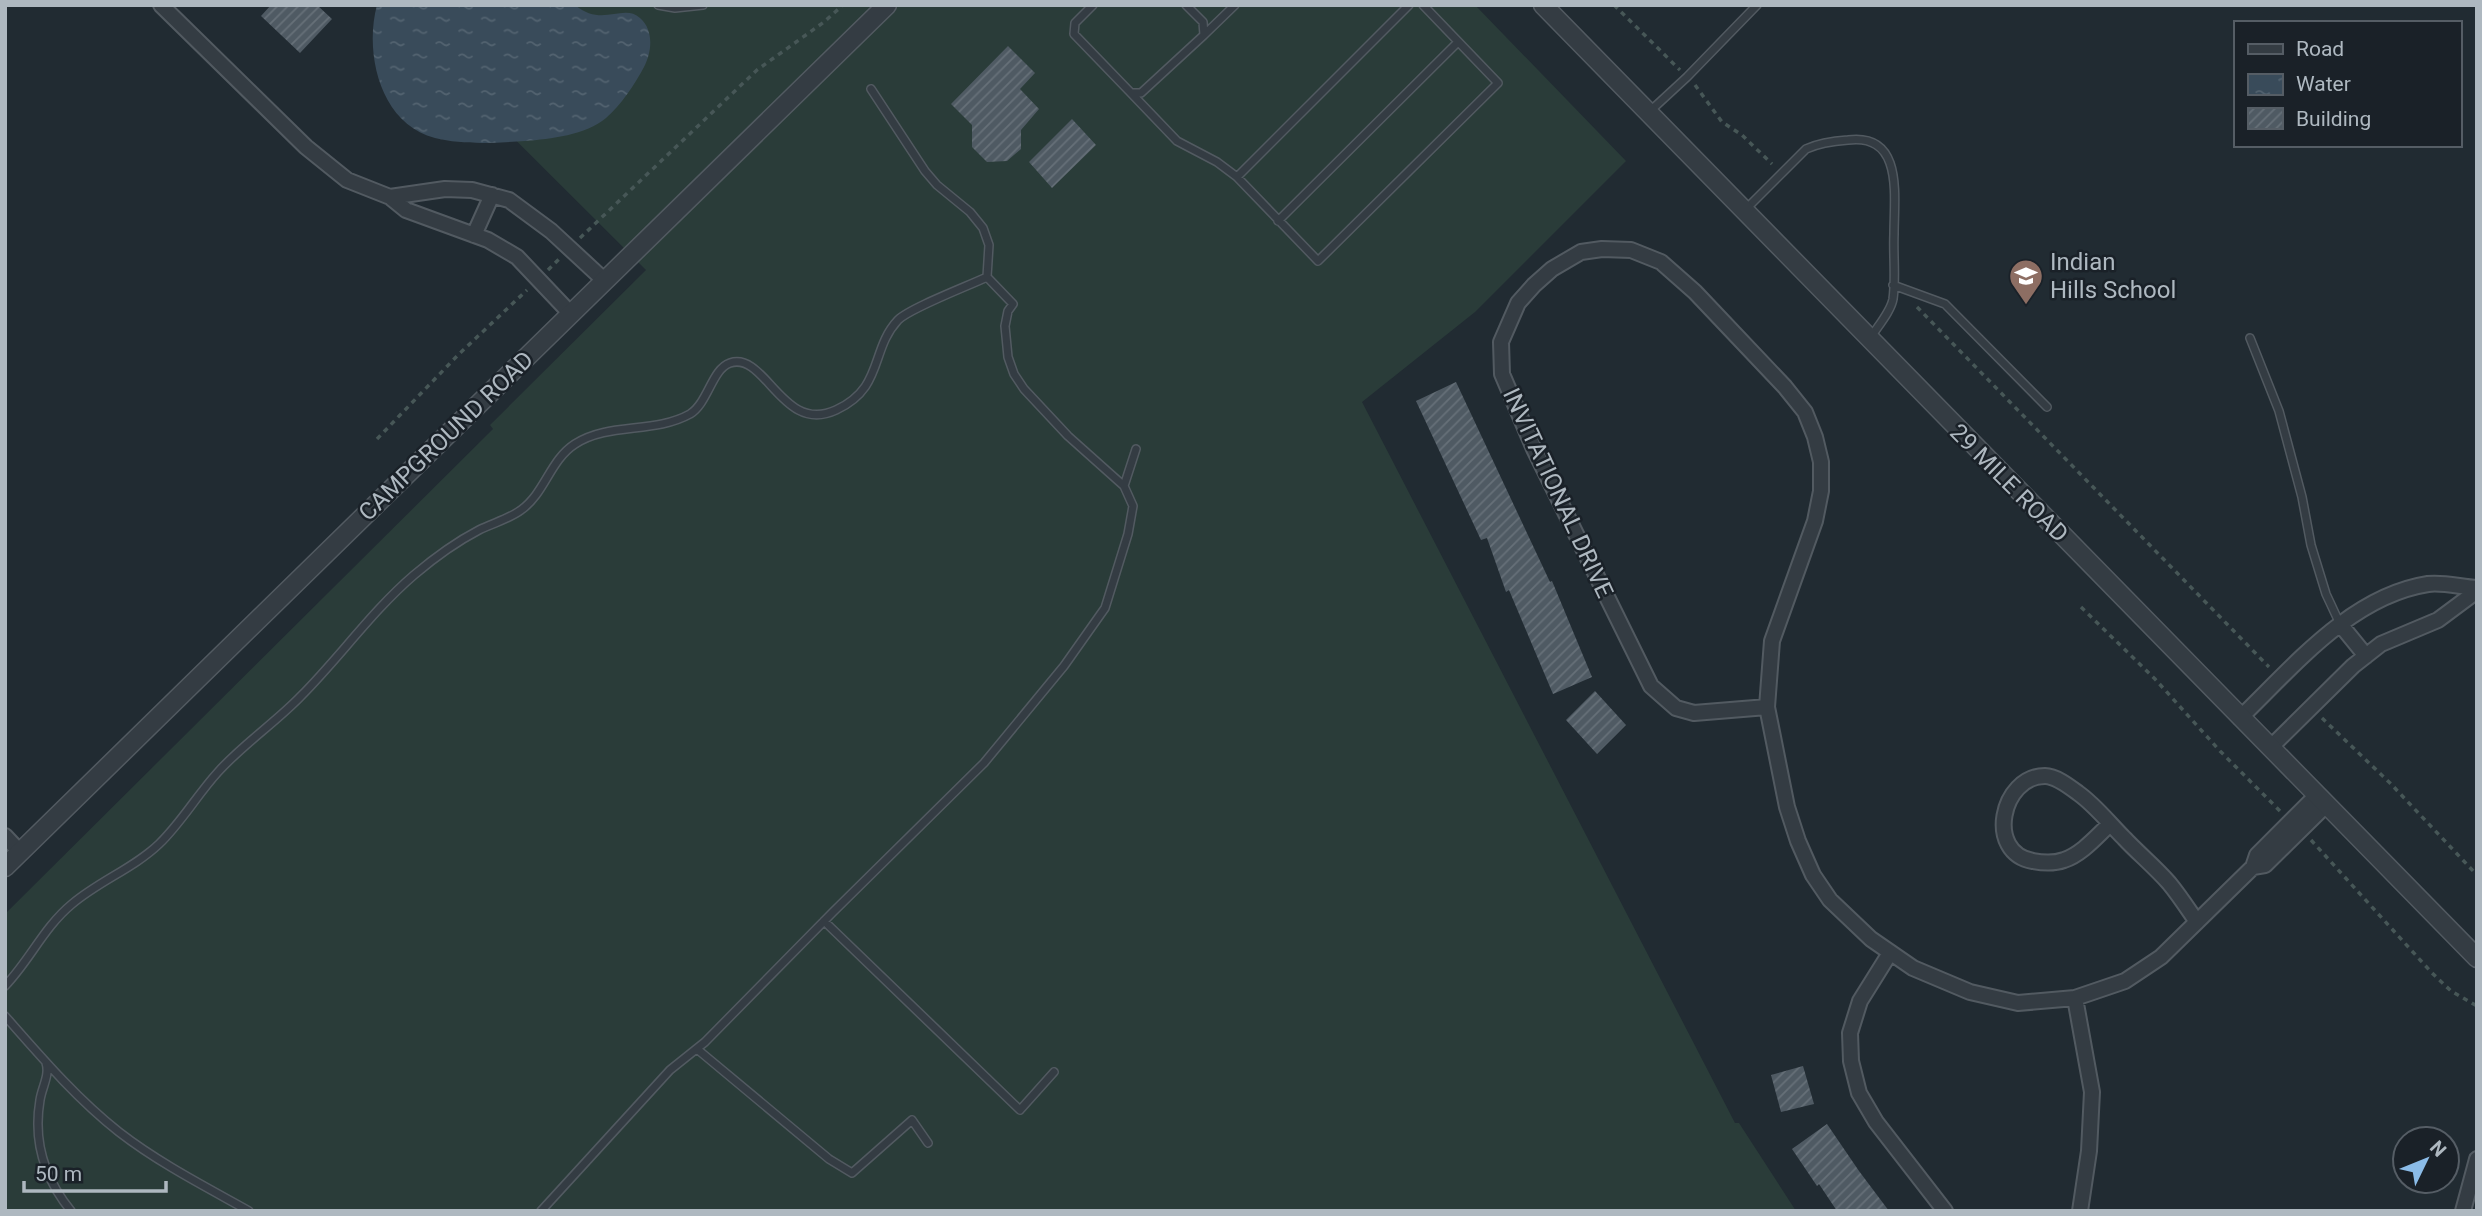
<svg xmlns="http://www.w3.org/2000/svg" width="2482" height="1216" font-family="Roboto,sans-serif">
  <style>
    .grass { fill: #2a3c39 }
    .water { fill: url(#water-ripples) }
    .building { fill: url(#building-hatch) }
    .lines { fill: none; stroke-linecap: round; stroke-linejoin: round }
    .service-casing { stroke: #525a61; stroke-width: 10 }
    .minor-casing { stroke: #525a61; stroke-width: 18 }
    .tertiary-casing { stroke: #525a61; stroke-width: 21 }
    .path { stroke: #475757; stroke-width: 3.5; stroke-dasharray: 5 5; stroke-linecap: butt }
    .service { stroke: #343c43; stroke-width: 7 }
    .minor { stroke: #343c43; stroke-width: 14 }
    .tertiary { stroke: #343c43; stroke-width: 18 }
    .labels { text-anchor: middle; stroke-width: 5; stroke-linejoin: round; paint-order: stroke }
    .poi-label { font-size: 24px; fill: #aeb8c0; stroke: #1a2128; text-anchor: start }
    .street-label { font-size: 24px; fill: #aeb8c0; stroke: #1a2128 }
  </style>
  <defs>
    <pattern id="water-ripples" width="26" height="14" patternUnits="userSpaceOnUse" patternTransform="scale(1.75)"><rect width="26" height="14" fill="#394b5a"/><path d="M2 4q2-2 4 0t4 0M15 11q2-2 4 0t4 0" fill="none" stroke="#536370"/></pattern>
    <pattern id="building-hatch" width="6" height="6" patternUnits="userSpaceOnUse" patternTransform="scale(1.75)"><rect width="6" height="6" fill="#4f5a63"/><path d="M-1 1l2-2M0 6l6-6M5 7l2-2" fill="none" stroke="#667078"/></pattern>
  </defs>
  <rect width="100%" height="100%" fill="#212b32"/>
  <path class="grass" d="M380,5H1475L1626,161L1475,312L1362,402L1735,1123H1739L1796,1211H5V914L493,429L490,425L646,270Z"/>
  <path class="water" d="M377,5H575C602,28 623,3 640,18C654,30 652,52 644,67C635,84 621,105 606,118C586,135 550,139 525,141C496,143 463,145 435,138C380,124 364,53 377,5Z"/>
  <path class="building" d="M271,5H317L332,19L300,53L261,16Z
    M1008,46L1035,73L1020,89L1039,109L1021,130V149L1007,161L987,162L972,147V125L951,104Z
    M1072,119L1096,145L1052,188L1029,162Z
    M1456,382L1550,582L1552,581L1592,677L1553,694L1509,590L1506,592L1487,538L1481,540L1416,401Z
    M1595,691L1626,725L1597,754L1566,720Z
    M1803,1066L1814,1104L1781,1112L1771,1075Z
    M1827,1124L1859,1171L1889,1211H1837L1819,1184L1817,1186L1792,1149Z"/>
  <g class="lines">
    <g class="service-casing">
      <path id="service" d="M658,5L675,8L703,5
        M1093,5L1075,23L1074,34L1131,93H1141L1204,35L1203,22L1186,5
        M1204,35L1235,5
        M1131,93L1177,141L1217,162L1237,177L1318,261L1498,83L1423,5
        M1648,113L1687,77L1757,5
        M1237,177L1409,5
        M1744,211L1806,149C1819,143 1833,141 1848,140C1904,133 1894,196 1894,234C1893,255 1896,278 1893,299C1891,311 1878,326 1871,337
        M1278,221L1458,42
        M1893,285L1945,304L2047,407
        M2250,338L2279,411L2302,497L2311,545L2326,594L2340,624
        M1124,486L1136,449
        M824,921L1020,1110L1054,1072
        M5,986C30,960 44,927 72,904C99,881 134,868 159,844C181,823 197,795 218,772C243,744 275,723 301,696C340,657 372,611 414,575C434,558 456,542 479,530C493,523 509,519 521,510C545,493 550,460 575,444C609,422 654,434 690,414C708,403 712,369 730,363C766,351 782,435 836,410C884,388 870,350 898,320C910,308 968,286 987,277
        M5,1016C41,1057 77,1099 119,1132C159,1163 206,1187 249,1211
        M697,1049L829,1159L852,1173L912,1120L928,1143
        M46,1063C50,1075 42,1087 40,1100C33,1141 45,1179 71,1211
        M541,1211L670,1070L705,1042L833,912L984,763L1064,666L1105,608L1128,534L1133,506L1124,486L1068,436L1024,389L1014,374L1008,357L1005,326L1008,311L1013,304L987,277L989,245L983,228L970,212L937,185L925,171L871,89"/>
    </g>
    <g class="minor-casing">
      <path id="minor" d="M161,5L306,147L347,180L390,197L406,210L488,240L517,257L571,314
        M390,197L445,189L472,190L509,200L551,231L605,281
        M474,235L492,195
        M2340,624L2366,656
        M1767,707L1694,713L1676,708L1651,686L1534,449L1502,374L1501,342L1518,303L1534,285L1552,269L1581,252L1602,249L1631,250L1661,262L1695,292L1785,387L1805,412L1815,437L1821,462V491L1815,521L1772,641L1767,707L1787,807L1798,841L1813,875L1830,900L1871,939L1913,968L1970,992L2018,1003L2075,998L2125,981L2161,957L2253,867L2257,855L2317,795
        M2240,718C2294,666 2351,596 2428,584C2443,582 2461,587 2477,588
        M2270,748L2353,666L2381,644L2438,620L2477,591
        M2110,824C2097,836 2082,854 2064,860C2053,864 2043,863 2033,861C1985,853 2001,776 2045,776C2056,776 2070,787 2078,793C2095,805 2109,823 2124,838C2138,853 2155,867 2169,883C2179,895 2188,909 2197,922
        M5,836L20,852
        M2253,867L2265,865L2326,805
        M1890,953L1860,1001L1850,1033L1851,1061L1859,1093L1876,1122L1945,1211
        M2075,998L2092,1092L2089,1151L2080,1211
        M2463,1211L2477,1159"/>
    </g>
    <g class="tertiary-casing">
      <path id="tertiary" d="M1543,5L2477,958
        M5,867L887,5"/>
    </g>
    <path class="path" d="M1614,5L1680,70
      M1695,85L1722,122L1742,135L1772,164
      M580,238L757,70L824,22L843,5
      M548,270L560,258
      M1917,307L2269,667
      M377,439L458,355L527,290
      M2081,607L2155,679L2220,751L2280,811
      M2322,718L2390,783L2477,875
      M2311,840L2432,973L2451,991L2477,1006"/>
    <use href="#service" class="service"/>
    <use href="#minor" class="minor"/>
    <use href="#tertiary" class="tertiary"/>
  </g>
  <defs>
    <g id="school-pin" transform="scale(1.75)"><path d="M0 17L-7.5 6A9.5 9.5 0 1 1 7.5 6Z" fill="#8d6e63" stroke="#1a2128"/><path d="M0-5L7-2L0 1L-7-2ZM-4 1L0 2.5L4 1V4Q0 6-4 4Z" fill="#fff"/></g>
  </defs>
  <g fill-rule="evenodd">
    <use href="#school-pin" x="2026" y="276"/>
  </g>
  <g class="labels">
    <g class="poi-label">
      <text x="2050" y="270">Indian<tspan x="2050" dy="28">Hills School</tspan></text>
    </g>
    <g class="street-label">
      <text transform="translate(446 436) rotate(-44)" y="8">CAMPGROUND ROAD</text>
      <text transform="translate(2009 483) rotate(45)" y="8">29 MILE ROAD</text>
      <text transform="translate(1558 493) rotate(65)" y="8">INVITATIONAL DRIVE</text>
    </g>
  </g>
  <rect width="2482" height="1216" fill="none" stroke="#aeb8c0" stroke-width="14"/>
  <rect x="2234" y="21" width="228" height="126" fill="#1a2128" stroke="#555d65" stroke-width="2"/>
  <rect x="2248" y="44" width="35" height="10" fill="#343c43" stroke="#555d65" stroke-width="2"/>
  <text x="2296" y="56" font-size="21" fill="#aeb8c0">Road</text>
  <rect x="2248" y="74" width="35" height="21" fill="url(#water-ripples)" stroke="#555d65" stroke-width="2"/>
  <text x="2296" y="91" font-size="21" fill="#aeb8c0">Water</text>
  <rect x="2248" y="108" width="35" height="21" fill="url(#building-hatch)" stroke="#555d65" stroke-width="2"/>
  <text x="2296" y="126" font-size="21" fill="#aeb8c0">Building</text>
  <g transform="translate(2426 1160) rotate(47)"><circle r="33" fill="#1a2128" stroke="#555d65" stroke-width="2"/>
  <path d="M0-5L12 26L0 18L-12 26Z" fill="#8bbce8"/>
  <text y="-10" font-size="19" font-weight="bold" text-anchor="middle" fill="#aeb8c0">N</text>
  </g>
  <path d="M24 1181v10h142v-10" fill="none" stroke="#aeb8c0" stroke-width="3.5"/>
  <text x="35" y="1181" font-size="21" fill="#aeb8c0" stroke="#1a2128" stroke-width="5" paint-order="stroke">50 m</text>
</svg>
